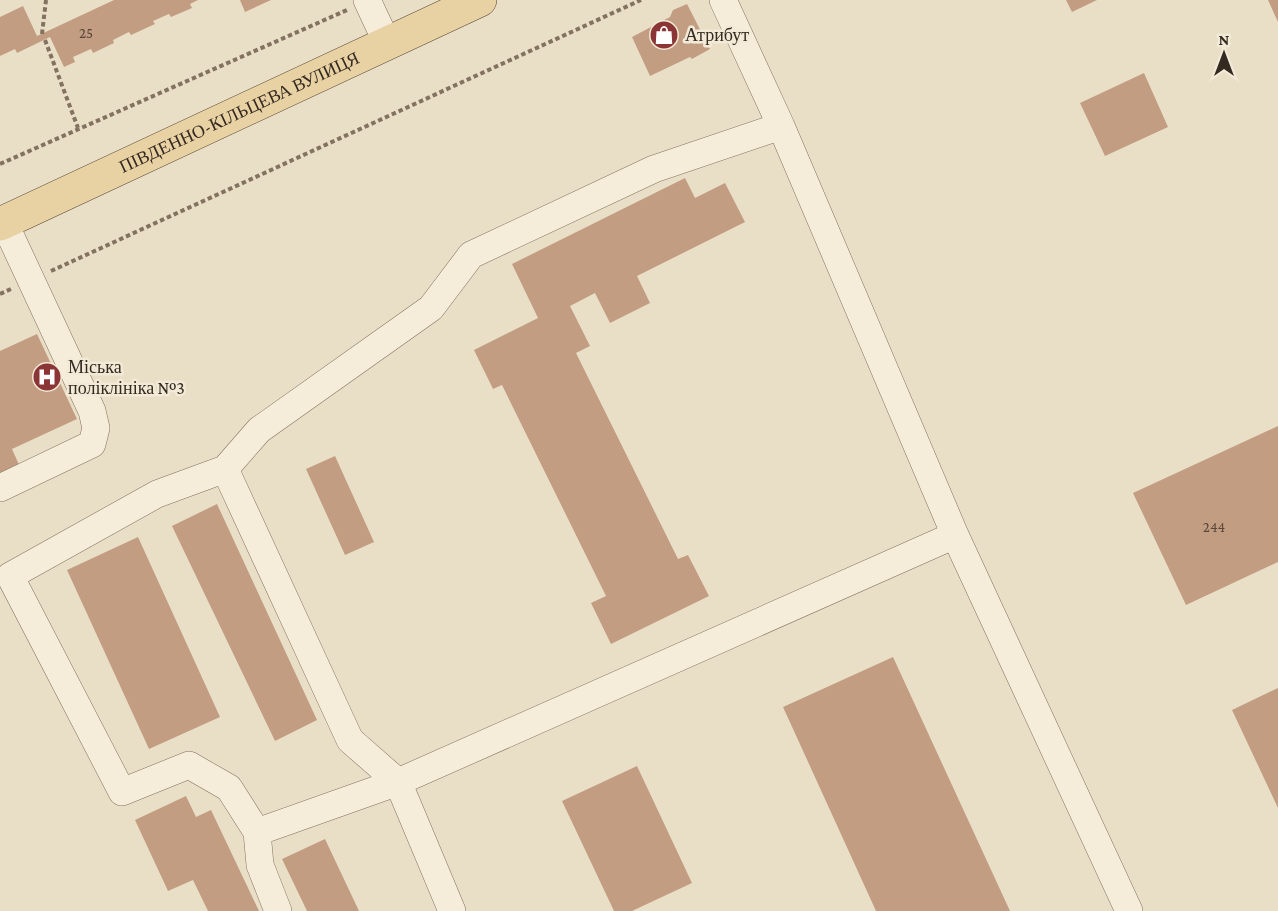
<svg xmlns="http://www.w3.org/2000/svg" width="1278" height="911" font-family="'Crimson Pro',serif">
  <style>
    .building { fill: #c39d82 }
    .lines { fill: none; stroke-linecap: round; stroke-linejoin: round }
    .minor-casing { stroke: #83725f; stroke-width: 28 }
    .major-casing { stroke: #524132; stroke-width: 34 }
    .path { stroke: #83725f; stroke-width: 4; stroke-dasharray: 4.5 3; stroke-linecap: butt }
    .minor { stroke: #f5edda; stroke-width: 27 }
    .major { stroke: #e8d2a4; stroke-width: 33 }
    .labels { text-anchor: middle; stroke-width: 5; stroke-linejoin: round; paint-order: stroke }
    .number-label { font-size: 15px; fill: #584739 }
    .poi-label { font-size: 18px; fill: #352a21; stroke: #f2ead6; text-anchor: start }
    .street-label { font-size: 18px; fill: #352a21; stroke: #f2ead6 }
  </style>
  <rect width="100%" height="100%" fill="#e9dfc7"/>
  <path class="building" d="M114,0H198L190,4L192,8L171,17L169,14L153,21L155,24L131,35L129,32L113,40L114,43L93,53L91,49L73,57L75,62L64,67L50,37L17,53L15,49L0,56V17L23,6L37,36Z
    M240,0H271L245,12Z
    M1066,0H1097L1072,12Z
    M1268,0H1278V22Z
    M687,4L710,49L692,59L690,57L650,76L632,37L670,17L673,10Z
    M1144,73L1168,127L1105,156L1080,103Z
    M685,178L695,198L725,183L745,222L637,276L650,303L610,323L595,293L570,306L590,346L576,353L678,559L688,555L709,596L611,644L591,603L606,596L502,385L493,389L474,350L538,318L512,264Z
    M37,334L77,419L12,449L20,467L0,476V351Z
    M1278,426V562L1186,605L1133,493Z
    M335,456L374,542L345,555L306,469Z
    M217,504L317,720L275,741L172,526Z
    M138,537L220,717L149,749L67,570Z
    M893,657L1010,911H876L783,707Z
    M1278,688V808L1232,710Z
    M637,766L692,883L632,911H614L562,801Z
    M186,796L196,817L211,810L259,911H208L193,880L168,891L135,820Z
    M325,839L359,911H307L282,859Z"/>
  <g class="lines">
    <g class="minor-casing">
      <path id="minor" d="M367,0L387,43
        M723,0L781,126L955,535L1129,911
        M225,469L259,430L431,308L471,255L654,169L781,126
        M0,488L92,444L96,428L92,411L4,222
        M257,832L398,782L955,535
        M278,911L260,865L257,832L229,788L189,765L122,792L10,576L157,494L225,469L350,740L398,782L452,911"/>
    </g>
    <g class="major-casing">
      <g id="major">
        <path id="s1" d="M0,224L480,0"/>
      </g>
    </g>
    <path class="path" d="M42,34L46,0
      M45,40L78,128
      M0,164L347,10
      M51,271L641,0
      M0,294L11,289"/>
    <use href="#minor" class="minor"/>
    <use href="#major" class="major"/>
  </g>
  <defs>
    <g id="shop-disc" transform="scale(1.5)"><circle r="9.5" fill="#8b3536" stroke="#f2ead6"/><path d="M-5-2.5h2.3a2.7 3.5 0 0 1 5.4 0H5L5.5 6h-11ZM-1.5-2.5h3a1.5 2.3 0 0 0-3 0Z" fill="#fff"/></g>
    <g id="hospital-disc" transform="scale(1.5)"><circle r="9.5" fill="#8b3536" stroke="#f2ead6"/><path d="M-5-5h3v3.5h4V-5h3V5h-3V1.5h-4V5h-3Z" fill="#fff"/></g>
  </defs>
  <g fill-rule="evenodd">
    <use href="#shop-disc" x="664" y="35"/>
    <use href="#hospital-disc" x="47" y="377"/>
  </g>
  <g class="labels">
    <g class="number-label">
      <text x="86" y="38">25</text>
      <text x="1214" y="532">244</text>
    </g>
    <g class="poi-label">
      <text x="685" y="41">Атрибут</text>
      <text x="68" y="373">Міська<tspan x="68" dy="21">поліклініка №3</tspan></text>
    </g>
    <g class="street-label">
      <text dy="6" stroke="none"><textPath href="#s1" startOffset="264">ПІВДЕННО-КІЛЬЦЕВА ВУЛИЦЯ</textPath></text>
    </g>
  </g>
  <g transform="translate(1224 54)" stroke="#f2ead6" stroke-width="4.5" paint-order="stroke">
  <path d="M0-4.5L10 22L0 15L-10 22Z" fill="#352a21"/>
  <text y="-9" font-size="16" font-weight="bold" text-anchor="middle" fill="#352a21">N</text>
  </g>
</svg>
